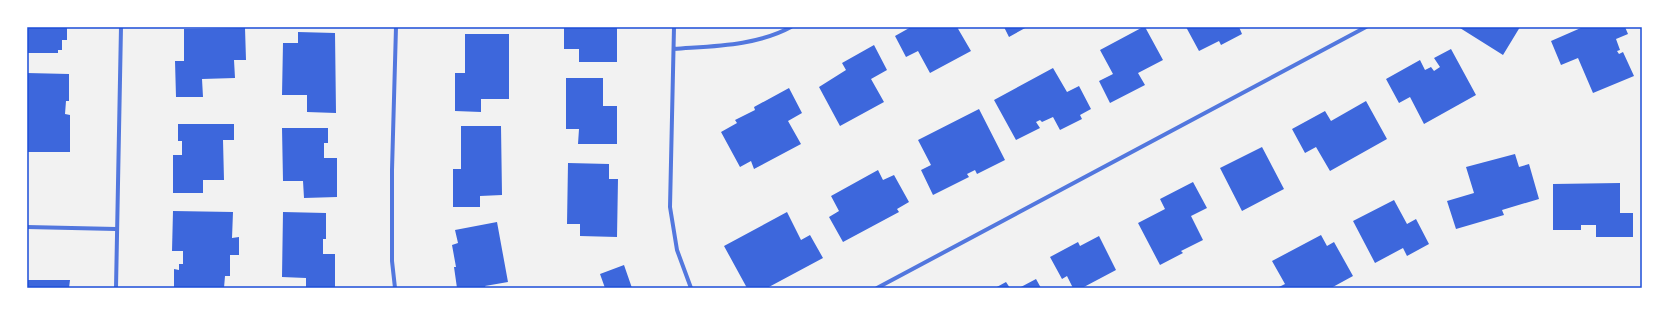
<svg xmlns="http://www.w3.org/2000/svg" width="1669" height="315" font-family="'IBM Plex Serif',serif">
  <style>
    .building { fill: #3d67dc }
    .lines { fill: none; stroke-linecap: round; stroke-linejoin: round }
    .minor { stroke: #5277de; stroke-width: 4 }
    .neatline { fill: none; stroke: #1d4ed8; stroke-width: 1.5 }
  </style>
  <rect width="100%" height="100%" fill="#f2f2f2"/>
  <path class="building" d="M27,27H67V40H62V50H58V53H27Z
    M564,27H617V62H579V49H564Z
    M911,27H957L971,51L930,73L918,51L906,57L895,36Z
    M1004,27H1027L1009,37Z
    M1143,27H1145L1163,60L1138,73L1145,85L1110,103L1099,81L1113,74L1100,50Z
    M1186,27H1239L1242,34L1221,45L1219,41L1199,51Z
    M1460,27H1520L1503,55L1460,28Z
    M1583,27H1625L1628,34L1616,39L1620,50L1617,51L1619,54L1623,52L1634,76L1593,93L1578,58L1561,65L1551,41Z
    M245,28L246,60H234L235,78L202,79L203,97H176L175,61H184V29Z
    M298,32L335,33L336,113L307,112V95H282L283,43H298Z
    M465,34H509V99H481V112L455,111V73H465Z
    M874,45L887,70L871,79L884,102L840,126L819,87L846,70L842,63Z
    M1451,49L1476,95L1424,124L1410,97L1399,103L1386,79L1420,60L1425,70L1431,67L1434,71L1440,67L1434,58Z
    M1053,68L1067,92L1079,86L1091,109L1080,115L1082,119L1060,130L1053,117L1042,122L1040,120L1036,122L1040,128L1016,140L994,100Z
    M27,73L69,74V101H66L65,114L70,115V152H27Z
    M566,78H603V106H617V144H578L579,129H566Z
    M789,88L802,113L788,121L801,144L754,169L751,161L740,167L721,132L737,123L735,120L755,110L754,107Z
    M1366,101L1387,139L1330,171L1316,147L1305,153L1292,129L1325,111L1331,121Z
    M979,109L1005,160L977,174L975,170L967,174L969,177L933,195L921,170L931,165L918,140Z
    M178,124H234V140H223L224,180H203V193H173V155H182V141H178Z
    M461,126H501L502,195L480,196V207H453V169H461Z
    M282,128H328V143H324V158H337V197L304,198L303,181H283Z
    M1262,147L1284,189L1242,211L1220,168Z
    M1515,154L1519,167L1529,164L1539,199L1502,210L1504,215L1456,229L1447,201L1474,193L1466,167Z
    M568,163L609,164V179H618L617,237L580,236V224H567Z
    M878,170L883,180L894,175L909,202L897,209L899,212L843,242L829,217L839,211L831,196Z
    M1193,182L1207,208L1191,216L1203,240L1181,251L1183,253L1160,265L1138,223L1165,209L1160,199Z
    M1620,183V213H1633V237H1596V225H1581V230H1553V184Z
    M1394,200L1407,224L1416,219L1429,244L1407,256L1403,248L1375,263L1353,221Z
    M173,211L233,212L232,238L239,237V255H230V276H225L224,288H174V269L179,270V264H183V251H172Z
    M283,212L326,213V239H323V254H335V288H306V278L282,277Z
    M787,212L801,240L810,235L823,258L767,288H747L724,246Z
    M497,222L508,282L485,286L486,288H457L454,267H456L452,245L458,243L455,230Z
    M1321,235L1327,246L1334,242L1353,276L1331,288H1277L1285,284L1272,261Z
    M1099,236L1116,270L1082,288H1073L1067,276L1062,279L1050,257L1078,242L1080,246Z
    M624,265L632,288H605L600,274Z
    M1036,279L1041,288H1019Z
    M27,280H70L69,288H27Z
    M1006,282L1010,288H995Z"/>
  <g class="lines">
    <path class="minor" d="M674,27L670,207L677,250L691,288
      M674,49C713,46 756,46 791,27
      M27,227L116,229
      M116,288L121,27
      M395,288L392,261V170L396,27
      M877,288L1366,27"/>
  </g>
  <rect width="1669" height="315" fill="none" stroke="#ffffff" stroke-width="56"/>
  <rect x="28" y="28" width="1613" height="259" class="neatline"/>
</svg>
